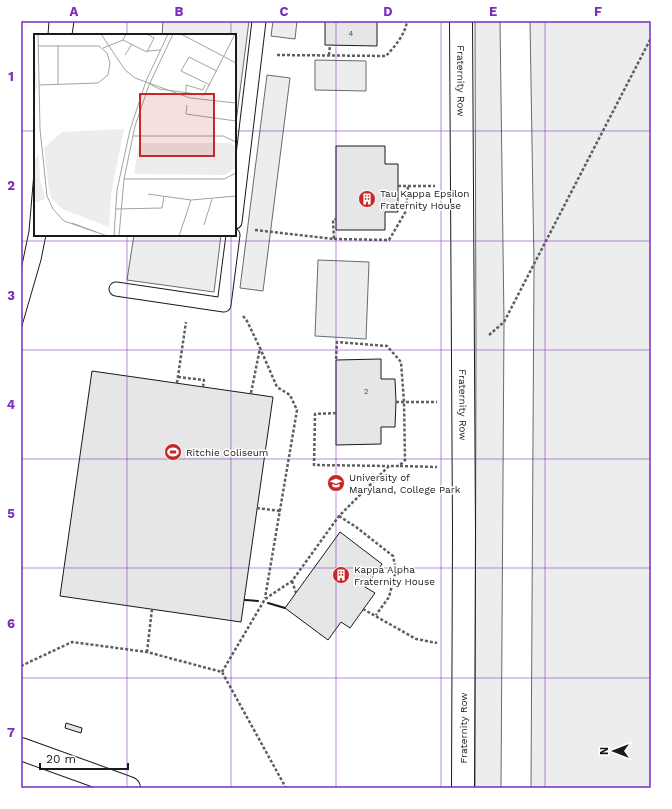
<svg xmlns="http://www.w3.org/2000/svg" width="672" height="809" font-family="'Work Sans',sans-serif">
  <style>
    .built { fill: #ededed; stroke: #6a6a6a }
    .building { fill: #e6e6e6; stroke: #1a1a1a }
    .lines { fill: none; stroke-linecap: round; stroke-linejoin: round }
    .service-casing { stroke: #1a1a1a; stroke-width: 15 }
    .minor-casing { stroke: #1a1a1a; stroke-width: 24 }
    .primary-casing { stroke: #1a1a1a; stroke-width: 24 }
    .path { stroke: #5f5f5f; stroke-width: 2.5; stroke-dasharray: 3 2; stroke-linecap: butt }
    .service { stroke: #fff; stroke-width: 13 }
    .minor { stroke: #fff; stroke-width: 22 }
    .primary { stroke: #fff; stroke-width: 22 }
    .tram { stroke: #1a1a1a; stroke-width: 1 }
    .wall { stroke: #1a1a1a; stroke-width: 2 }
    .grid { fill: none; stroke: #7b2cbf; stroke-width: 1; stroke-opacity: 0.55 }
    .labels { text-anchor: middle; stroke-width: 3; stroke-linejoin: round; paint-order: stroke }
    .number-label { font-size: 8px; fill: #4d4d4d }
    .street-label { font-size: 10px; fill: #1a1a1a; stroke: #fff }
    .poi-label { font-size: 10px; fill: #1a1a1a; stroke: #fff; text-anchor: start }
    .inset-road { fill: none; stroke: #a3a3a3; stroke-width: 1 }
    .view { fill: #c62828; fill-opacity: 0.15; stroke: #c62828; stroke-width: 2 }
    .inset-edge { fill: none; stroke: #1a1a1a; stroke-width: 2 }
    .neatline { fill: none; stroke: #7b2cbf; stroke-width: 1.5 }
    .grid-label { font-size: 13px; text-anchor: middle; font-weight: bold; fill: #7b2cbf }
  </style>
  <rect width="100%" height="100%" fill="#fff"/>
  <path class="built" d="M163,21H249L235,130V35H162Z
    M273,21H297L295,39L271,36Z
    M475,21H500L504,322L501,788H475L476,346Z
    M530,21H651V788H531L534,264Z
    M315,60L366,61V91L315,90Z
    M267,75L290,78L263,291L240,288Z
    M134,235H221L214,292L127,280Z
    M318,260L369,262L366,339L315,336Z"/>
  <path class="building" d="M325,21H377V46L325,45Z
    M336,146H385V164H398V212H385V230H336Z
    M381,359V379H395L396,402L395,427H381V444L336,445V360Z
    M92,371L273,397L241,622L60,596Z
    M340,532L382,564L365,587L375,593L350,628L341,622L328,640L285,608Z
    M66,723L82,728L81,733L65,728Z"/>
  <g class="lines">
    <g class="service-casing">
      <path id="service" d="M235,222L259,21
        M116,289L224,305L233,235"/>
    </g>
    <g class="minor-casing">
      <g id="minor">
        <path id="s1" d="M461,21L464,532L463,788"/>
      </g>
    </g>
    <g class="primary-casing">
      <path id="primary" d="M21,749L129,788"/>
    </g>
    <path class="path" d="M277,55L386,56C395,46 405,35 407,21
      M329,55L330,45
      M398,186H435
      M255,230L334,239L333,220L336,219
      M334,239L389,240L406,211L408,186
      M243,316L247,321L260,348
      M489,335L504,322L651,38
      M178,377L204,380L203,387
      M177,383L186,322
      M251,393L260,348L277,387L290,395L297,410L265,598
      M396,402H437
      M336,413L315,414L314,465L389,466
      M400,466L437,467
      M257,508L280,511
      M339,516L356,527L393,556L396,570L389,597L376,615
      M292,581L296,593
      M363,609L416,639L437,643
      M147,652L152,609
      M21,666L72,642L147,652L222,672L286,788
      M222,672L265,599L292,581L339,516L389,466H399L405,460L404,402L401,362L387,346L337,342L336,360"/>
    <use href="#service" class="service"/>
    <use href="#minor" class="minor"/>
    <use href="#primary" class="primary"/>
    <path class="tram" d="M48,35L49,21
      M72,35L74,21
      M21,270L29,231L35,161
      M21,329L41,260L46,235"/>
    <path class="wall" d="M245,600L258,601
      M268,603L285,608"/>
  </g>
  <path class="grid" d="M127,21V35M231,21V35M336,21V788M441,21V788M545,21V788M21,131H35M235,131H651M127,235V788M231,235V788M21,241H651M21,350H651M21,459H651M21,568H651M21,678H651"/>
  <defs>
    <g id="building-disc" transform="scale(0.9)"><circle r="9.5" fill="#c62828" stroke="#fff"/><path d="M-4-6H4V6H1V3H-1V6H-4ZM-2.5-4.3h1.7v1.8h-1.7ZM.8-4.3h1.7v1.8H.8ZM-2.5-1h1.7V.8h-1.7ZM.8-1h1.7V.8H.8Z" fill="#fff"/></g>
    <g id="stadium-disc" transform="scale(0.9)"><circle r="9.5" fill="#c62828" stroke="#fff"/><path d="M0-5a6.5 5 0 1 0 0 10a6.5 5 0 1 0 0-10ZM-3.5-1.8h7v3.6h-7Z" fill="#fff"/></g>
    <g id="university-disc" transform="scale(0.9)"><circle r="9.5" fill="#c62828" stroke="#fff"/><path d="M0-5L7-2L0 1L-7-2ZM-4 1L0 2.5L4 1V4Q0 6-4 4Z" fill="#fff"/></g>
  </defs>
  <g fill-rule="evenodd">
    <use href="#building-disc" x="367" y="199"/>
    <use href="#stadium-disc" x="173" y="452"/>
    <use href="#university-disc" x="336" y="483"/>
    <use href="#building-disc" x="341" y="575"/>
  </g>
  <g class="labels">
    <g class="number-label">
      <text x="351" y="36">4</text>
      <text x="366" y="394">2</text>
    </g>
    <g class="street-label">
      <text dy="4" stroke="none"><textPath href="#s1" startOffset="60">Fraternity Row</textPath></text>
      <text dy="4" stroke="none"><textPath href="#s1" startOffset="384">Fraternity Row</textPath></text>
      <text transform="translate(463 728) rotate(-90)" y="4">Fraternity Row</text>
    </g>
    <g class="poi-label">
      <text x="380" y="197">Tau Kappa Epsilon<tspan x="380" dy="12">Fraternity House</tspan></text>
      <text x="186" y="456">Ritchie Coliseum</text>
      <text x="349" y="481">University of<tspan x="349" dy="12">Maryland, College Park</tspan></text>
      <text x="354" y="573">Kappa Alpha<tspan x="354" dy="12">Fraternity House</tspan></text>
    </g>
  </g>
  <g transform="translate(34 34)">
    <rect width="202" height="202" fill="#fff"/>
    <path d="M0,8L3,55H0ZM90,95L77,160L75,193L28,175L18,165L15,156L10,114L28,98ZM105,109H196L202,113V133L191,141L100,140ZM5,120L6,145L11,165L1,169L0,126Z" fill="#ededed"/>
    <path class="inset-road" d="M4,0L6,95L13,162L19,175L30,187L62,198M67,0L91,36L101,44L156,64L202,69M92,0L89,6L113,18L120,4L113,0M147,0L202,29M24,11V50M4,12H65L73,19L76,29L74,41L64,49L5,51M69,14L89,6M113,17L127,16M91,21L98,10M114,49L125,55L170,61L201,0M176,51L147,37L155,23L183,37M152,59V51L169,56L171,51M153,71L152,80L202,87M99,102H189L202,108M90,145H190L202,139M114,160L157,166M81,175L128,174L130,162M38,189L73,202M170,191L178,165M80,202L83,156L96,96L112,47L134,0M85,202L90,145L101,92L115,51L139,0M145,202L157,166L202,162"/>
    <path class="view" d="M106,60H180V122H106Z"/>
    <rect width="202" height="202" class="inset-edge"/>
  </g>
  <rect width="672" height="809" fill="none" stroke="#ffffff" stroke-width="44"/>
  <g transform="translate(614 751) rotate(270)" stroke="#ffffff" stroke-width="3" paint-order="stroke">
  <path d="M0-3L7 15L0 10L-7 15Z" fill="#1a1a1a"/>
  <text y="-6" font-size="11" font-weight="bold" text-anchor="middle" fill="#1a1a1a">N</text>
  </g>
  <path d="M40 763v6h88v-6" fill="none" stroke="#1a1a1a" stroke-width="2"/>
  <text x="46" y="763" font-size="12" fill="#1a1a1a" stroke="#ffffff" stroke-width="3" paint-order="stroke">20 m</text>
  <rect x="22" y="22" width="628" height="765" class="neatline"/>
  <g class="grid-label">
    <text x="74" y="16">A</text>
    <text x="179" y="16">B</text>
    <text x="284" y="16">C</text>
    <text x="388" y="16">D</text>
    <text x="493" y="16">E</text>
    <text x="598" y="16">F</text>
    <text x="11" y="81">1</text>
    <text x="11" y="190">2</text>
    <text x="11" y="300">3</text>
    <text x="11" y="409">4</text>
    <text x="11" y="518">5</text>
    <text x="11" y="628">6</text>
    <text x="11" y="737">7</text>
  </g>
</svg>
